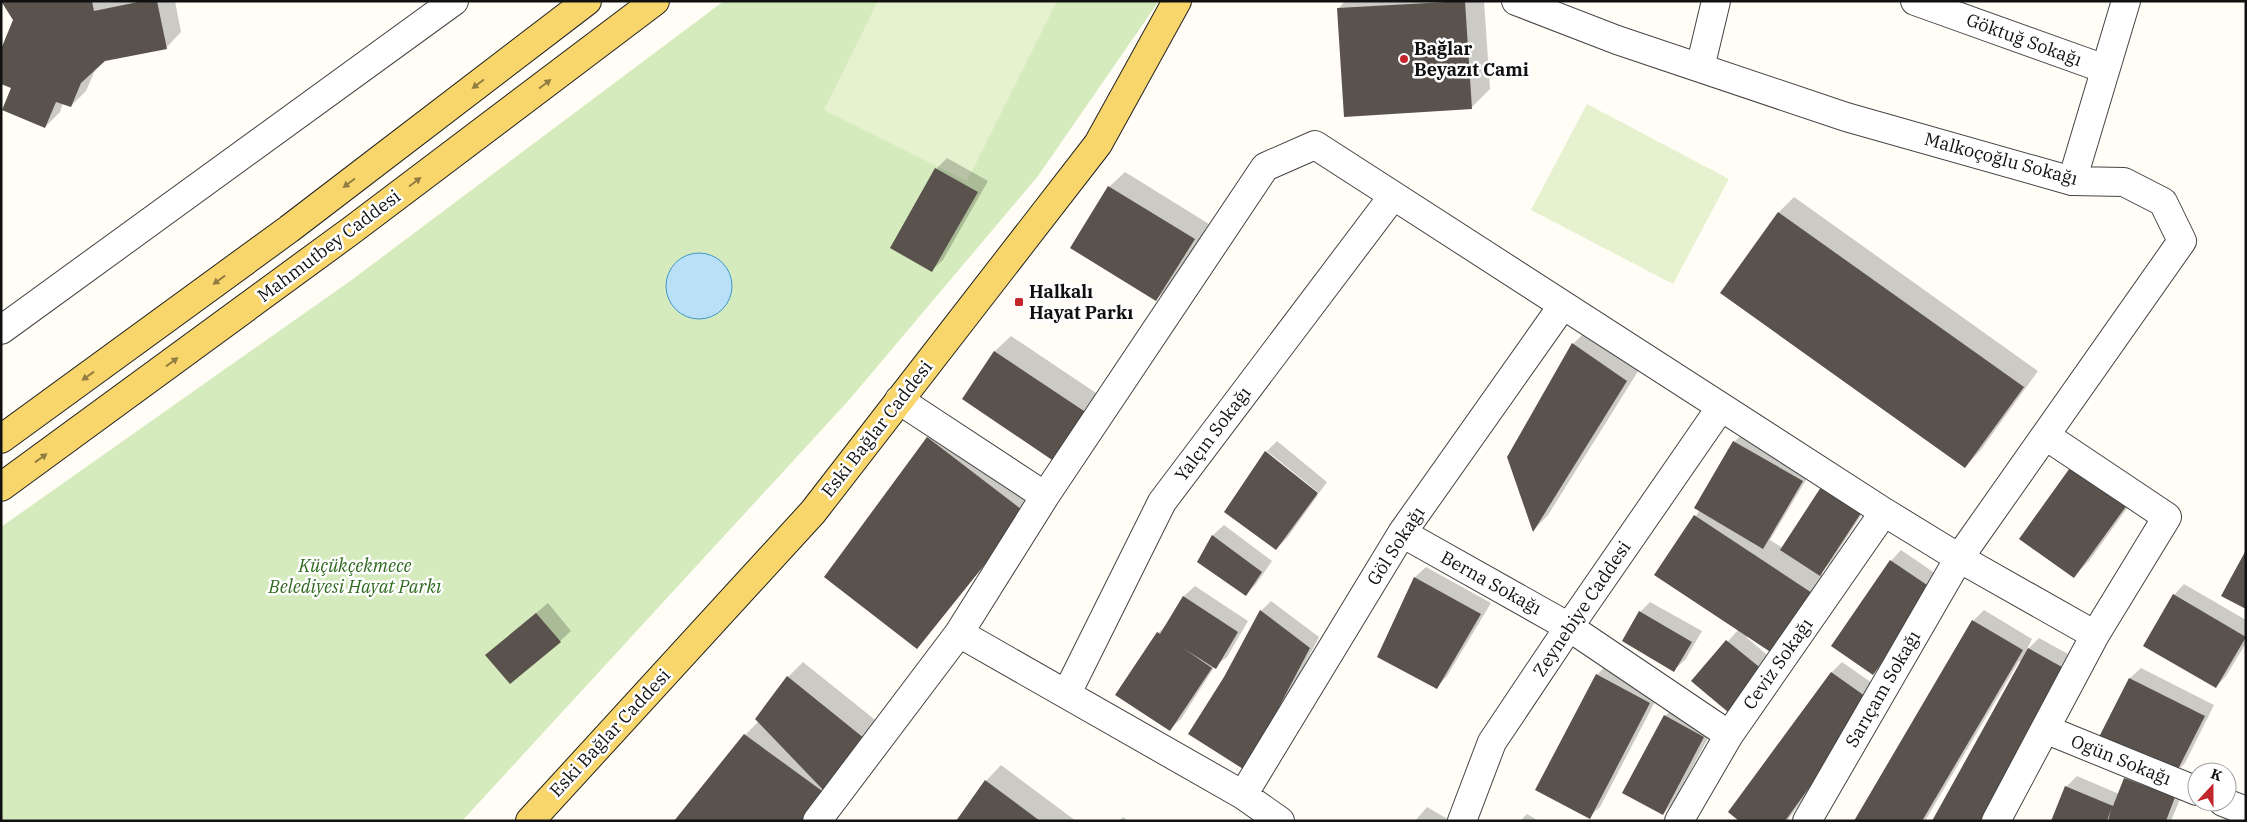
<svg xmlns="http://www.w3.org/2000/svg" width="2247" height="822" font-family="'IBM Plex Serif',serif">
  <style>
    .green { fill: #d5ebbd }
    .pitch { fill: #e6f2cf }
    .water { fill: #b9e0f7; stroke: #3f96cf }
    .shadow { fill: #0003 }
    .building { fill: #5a524d }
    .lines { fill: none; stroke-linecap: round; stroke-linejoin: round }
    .minor-casing { stroke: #444; stroke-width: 30 }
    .major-casing { stroke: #222; stroke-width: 30 }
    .minor { stroke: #fff; stroke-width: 28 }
    .major { stroke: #f9d66b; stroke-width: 28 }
    .oneway { fill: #917d42 }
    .poi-dot { fill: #c4262e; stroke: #fff; stroke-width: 2 }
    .labels { text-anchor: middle; stroke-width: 5; stroke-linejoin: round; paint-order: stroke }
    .street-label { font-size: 18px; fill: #111; stroke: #fff }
    .poi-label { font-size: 18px; font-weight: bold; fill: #111; stroke: #fff; text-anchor: start }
    .park-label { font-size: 18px; font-style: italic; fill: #2f6b1f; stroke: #fff }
  </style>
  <rect width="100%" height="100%" fill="#fffdf5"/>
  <path class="green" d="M724,1H1159L1038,176L849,400L462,821H1V527L353,279Z"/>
  <path class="pitch" d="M878,1H1057L967,181L824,110Z
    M1587,104L1729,179L1673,284L1531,210Z"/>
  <path class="water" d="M666 286a33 33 0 1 1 66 0a33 33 0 1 1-66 0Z"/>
  <path class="shadow" d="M1,1H175L181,32L166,48L104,59L96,68L86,91L71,106L63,103L60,112L45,127L13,87L15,20Z
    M1345,1H1484L1490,89L1471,108L1338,9Z
    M947,158L988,181L943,260L932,270L936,169Z
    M1125,172L1209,224L1172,284L1156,300L1109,187Z
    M1794,197L2038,371L1980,451L1965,467L1721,293L1779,212Z
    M1589,328L1642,365L1548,515L1534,530L1508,457L1573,344Z
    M1011,336L1108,401L1076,449L964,399L995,351Z
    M943,423L1040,497L917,647L928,438Z
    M1745,431L1812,470L1770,540L1783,548L1872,499L1830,563L1820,573L1826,577L1787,637H1746L1772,659L1738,700L1693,681L1738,630L1656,575L1700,510L1695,508L1734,442Z
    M1277,441L1327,482L1319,493L1267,451Z
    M1266,451L1318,495L1287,538L1276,549L1226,512Z
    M2141,489L2089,561L2074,576L2021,539Z
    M1224,525L1272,561L1256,584L1245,595L1199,562L1213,535Z
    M1901,550L1942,578L1884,663L1873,674L1891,561Z
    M1426,567L1491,603L1447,676L1437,687L1379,656L1415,577Z
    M2184,584L2246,620V643L2226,676L2216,687L2174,595Z
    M1195,586L1248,621L1227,657L1215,666L1181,719L1170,729L1158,633L1169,622L1184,596Z
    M1271,601L1319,637L1288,696L1262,762L1225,678L1261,611Z
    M1650,602L1702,631L1685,660L1674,670L1640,612Z
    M548,603L571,631L560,641L487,655Z
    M1984,610L2032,639L2026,651L2039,638L2079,660L1990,821L2021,662L2019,661L1925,821H1856L1973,621Z
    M803,662L884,727L812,821H675L745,735L759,721L757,719L788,677Z
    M1842,662L1882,690L1787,821H1742L1832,672Z
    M1607,664L1660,692L1600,807L1589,817L1597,675Z
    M2141,668L2214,705L2185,763L2174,774L2101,737L2130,678Z
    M1675,706L1714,727L1673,803L1663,814L1665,716Z
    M1001,765L1076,821H957L986,781Z
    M2136,768L2185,787L2171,821H2052L2066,787L2077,776L2119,794L2125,779Z
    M1427,807L1451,821H1415Z
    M1527,814L1539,821H1520Z
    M1123,817L1129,821H1119Z"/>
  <path class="building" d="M1,1H92L94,11L143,1H157L167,49L105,61L81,83L71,107L56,102L45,128L2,110L11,88L1,84V49L13,20Z
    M1465,1L1472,109L1344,117L1337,8Z
    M935,168L978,192L932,272L890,248Z
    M1108,186L1195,239L1156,301L1070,248Z
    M1778,212L2024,387L1965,468L1720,293Z
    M1572,343L1627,381L1533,532L1507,457Z
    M994,351L1093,417L1061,466L962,399Z
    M927,437L1026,513L917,649L824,577Z
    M1733,441L1803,481L1763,549L1694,508Z
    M1265,451L1318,493L1276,550L1224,512Z
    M2072,465L2127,505L2074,578L2019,539Z
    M1823,484L1863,510L1820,576L1780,550Z
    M1694,515L1812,593L1772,653L1654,575Z
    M1212,535L1262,572L1246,596L1197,562Z
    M2246,550V609L2221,596Z
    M1890,560L1933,589L1873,675L1831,646Z
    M1414,577L1481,614L1437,689L1377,657Z
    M2173,594L2246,637L2216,688L2143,646Z
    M1183,596L1238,632L1216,669L1183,648L1212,668L1170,731L1115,695L1157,632L1160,634Z
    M1260,610L1310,648L1279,707L1290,713L1251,774L1188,734L1224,677Z
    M1639,611L1692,642L1674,672L1622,641Z
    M536,613L561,642L510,684L485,655Z
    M1972,620L2023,650L1922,821H1854Z
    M1726,640L1763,670L1728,712L1691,681Z
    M2028,648L2069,671L1986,821H1932Z
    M1831,672L1872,701L1785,821H1739L1728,812Z
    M1596,674L1650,703L1590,819L1535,790Z
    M787,676L870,743L829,796L810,821H674L744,734L829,796L755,719Z
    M2129,678L2205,716L2175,775L2099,737Z
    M1664,715L1704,737L1663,815L1622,793Z
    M2124,778L2175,797L2166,821H2108L2111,809L2107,821H2051L2065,786L2113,806Z
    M985,780L1040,821H956Z"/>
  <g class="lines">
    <g class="minor-casing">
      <path id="minor" d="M1516,1L1617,40L1846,117L2072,181L2124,182L2163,202L2182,241L1959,558L1807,821
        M1915,1L2105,69
        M1700,68L1716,1
        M2072,181L2126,1
        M1,330L454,1
        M899,400L1045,496
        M1402,533L1569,627L1729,735
        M959,633L1243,795L1280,821
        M1067,693L1162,502L1393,196
        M2045,729L2197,791
        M1243,795L1402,533L1563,305
        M2223,802L2246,811
        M817,821L959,633L1045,496L1265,167L1315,145L1884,512L1959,558L2095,635
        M1462,821L1492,742L1569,627L1721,407
        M1679,821L1729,735L1884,512
        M1996,821L2095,635L2167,517L2046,436"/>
    </g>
    <g class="major-casing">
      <path id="major" d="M1,439L289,229L587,1
        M1,487L352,230L655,1
        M530,821L813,512L1098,144L1177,1"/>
    </g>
    <use href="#minor" class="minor"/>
    <use href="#major" class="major"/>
  </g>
  <defs><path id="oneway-solid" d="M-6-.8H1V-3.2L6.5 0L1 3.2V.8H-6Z" transform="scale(1.25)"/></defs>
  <g class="oneway">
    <use href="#oneway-solid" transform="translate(478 84) rotate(143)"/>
    <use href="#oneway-solid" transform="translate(545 84) rotate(-37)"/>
    <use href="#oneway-solid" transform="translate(415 182) rotate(-37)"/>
    <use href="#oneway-solid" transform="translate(349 183) rotate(143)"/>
    <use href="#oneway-solid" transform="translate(219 280) rotate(144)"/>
    <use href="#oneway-solid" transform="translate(172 362) rotate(-36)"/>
    <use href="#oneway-solid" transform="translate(88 376) rotate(144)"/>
    <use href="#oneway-solid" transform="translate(41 458) rotate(-36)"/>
  </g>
  <g class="poi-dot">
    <circle cx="1404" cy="59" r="5"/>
    <rect x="1014" y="297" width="10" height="10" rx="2.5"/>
  </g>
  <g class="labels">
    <g class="street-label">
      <text transform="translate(2024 40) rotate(20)" y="6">Göktuğ Sokağı</text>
      <text transform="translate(2001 159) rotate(15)" y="6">Malkoçoğlu Sokağı</text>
      <text transform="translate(329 246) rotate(-37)" y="6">Mahmutbey Caddesi</text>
      <text transform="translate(877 429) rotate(-52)" y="6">Eski Bağlar Caddesi</text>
      <text transform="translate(1213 434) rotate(-53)" y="6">Yalçın Sokağı</text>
      <text transform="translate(1396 546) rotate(-57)" y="6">Göl Sokağı</text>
      <text transform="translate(1491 583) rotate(29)" y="6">Berna Sokağı</text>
      <text transform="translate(1582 609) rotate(-56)" y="6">Zeynebiye Caddesi</text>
      <text transform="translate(1778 664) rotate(-55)" y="6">Ceviz Sokağı</text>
      <text transform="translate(1883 689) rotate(-60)" y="6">Sarıçam Sokağı</text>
      <text transform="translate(610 733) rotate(-47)" y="6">Eski Bağlar Caddesi</text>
      <text transform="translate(2121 760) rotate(22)" y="6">Ogün Sokağı</text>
    </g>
    <g class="poi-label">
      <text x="1414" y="55">Bağlar<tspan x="1414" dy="21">Beyazıt Cami</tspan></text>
      <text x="1029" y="298">Halkalı<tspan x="1029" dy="21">Hayat Parkı</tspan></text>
    </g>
    <g class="park-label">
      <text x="355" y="572">Küçükçekmece<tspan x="355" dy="21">Belediyesi Hayat Parkı</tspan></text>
    </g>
  </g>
  <rect width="2247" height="822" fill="none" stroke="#111111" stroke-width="5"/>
  <g transform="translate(2212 787) rotate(21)"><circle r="24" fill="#ffffff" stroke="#a0a0a0"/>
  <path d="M0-4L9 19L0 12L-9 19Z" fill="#c4262e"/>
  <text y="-8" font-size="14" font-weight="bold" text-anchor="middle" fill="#111111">K</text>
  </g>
</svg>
